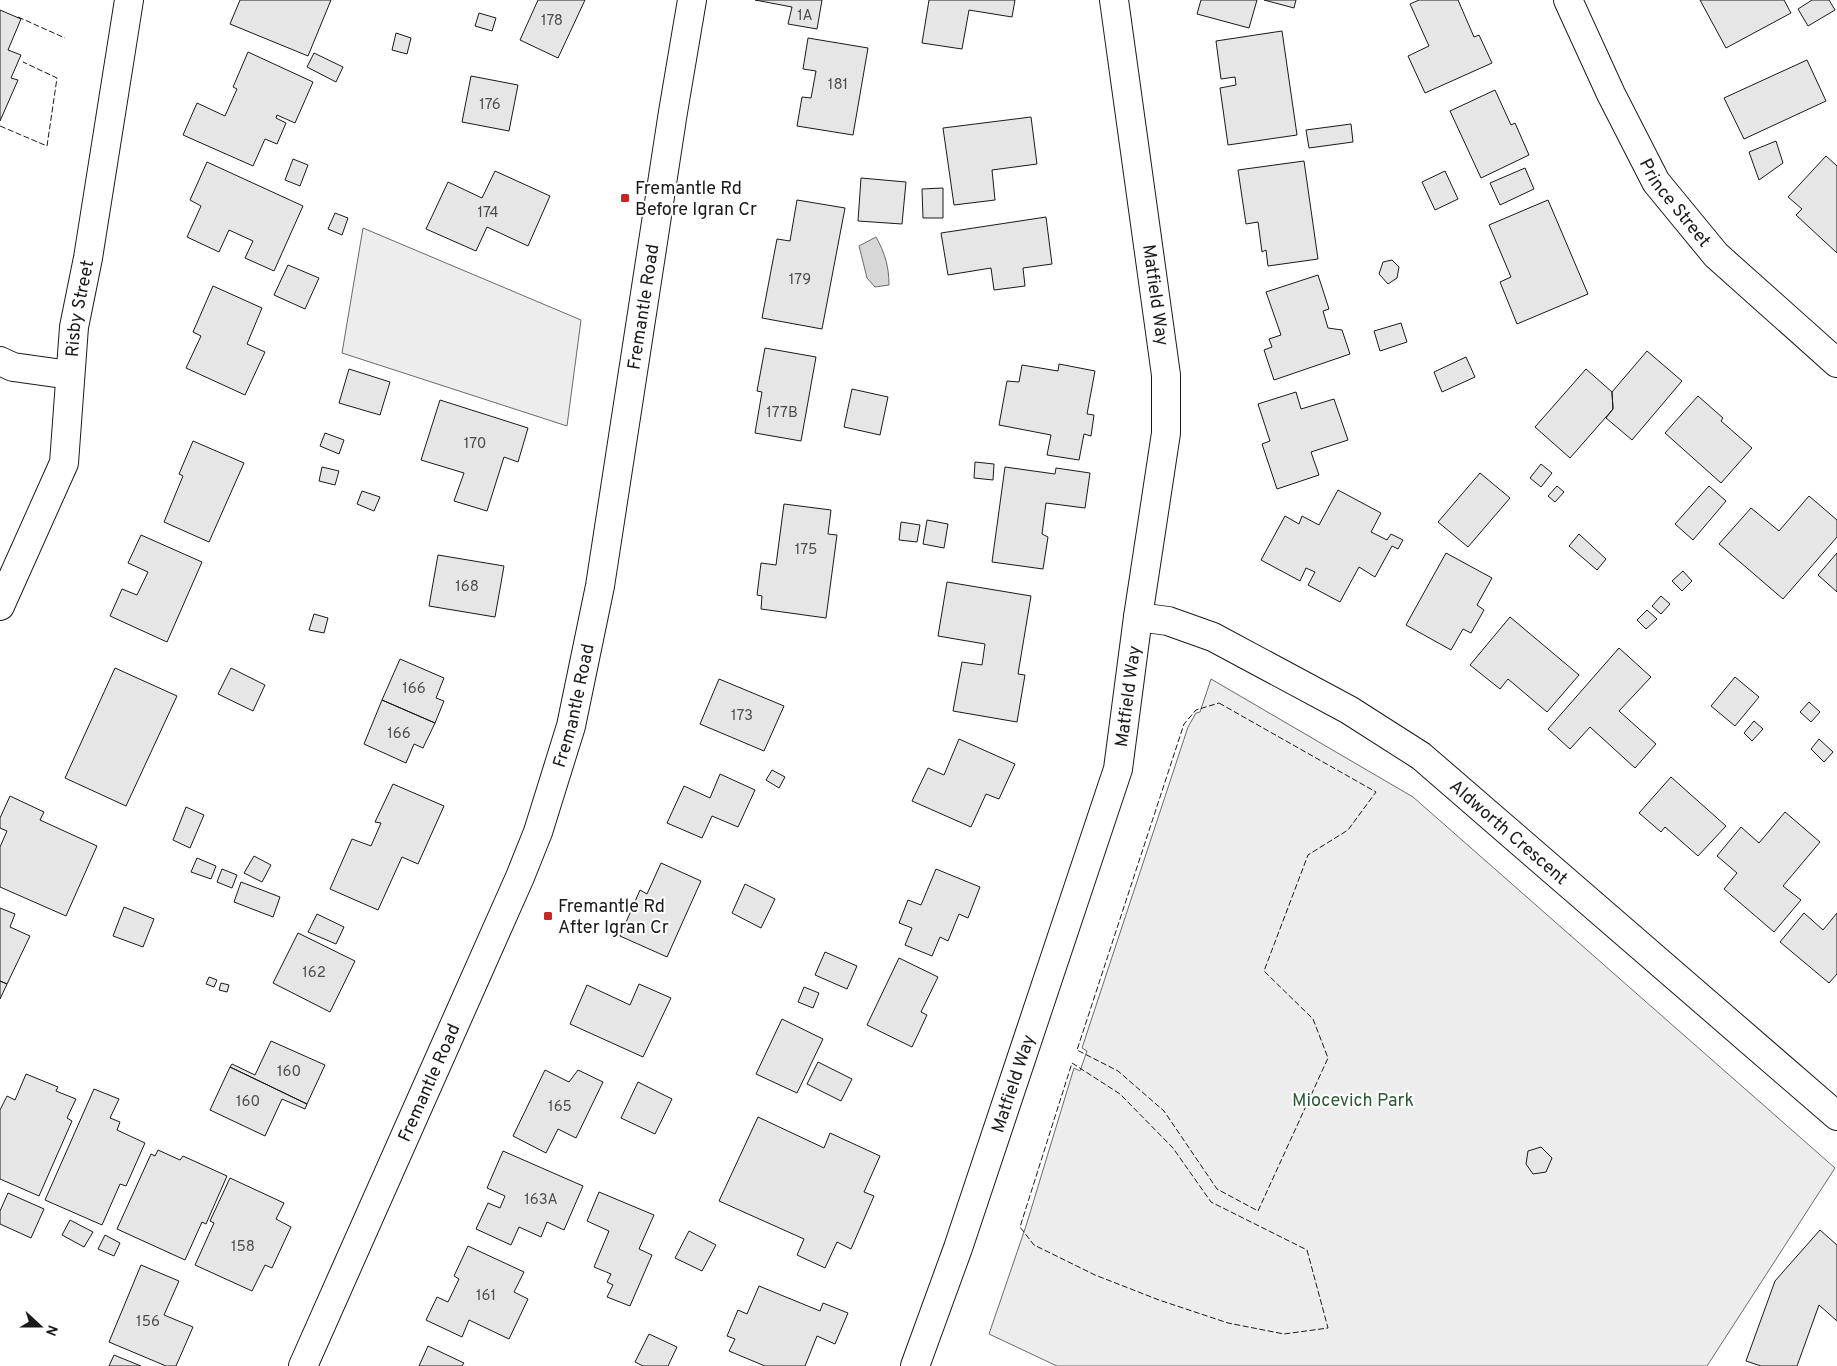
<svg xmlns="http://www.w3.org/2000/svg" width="1837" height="1366" font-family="Overpass,sans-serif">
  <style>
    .built { fill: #ededed; stroke: #6a6a6a }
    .water { fill: #d7d7d7; stroke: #6a6a6a }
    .building { fill: #e6e6e6; stroke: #1a1a1a }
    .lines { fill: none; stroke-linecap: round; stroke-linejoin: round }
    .minor-casing { stroke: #1a1a1a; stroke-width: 30 }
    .primary-casing { stroke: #1a1a1a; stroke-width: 30 }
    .minor { stroke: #fff; stroke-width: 28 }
    .primary { stroke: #fff; stroke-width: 28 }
    .fence { stroke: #1a1a1a; stroke-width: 1; stroke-dasharray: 6 2.5; stroke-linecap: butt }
    .poi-dot { fill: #c62828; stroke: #fff; stroke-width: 2 }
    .labels { text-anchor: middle; stroke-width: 4; stroke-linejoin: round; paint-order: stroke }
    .number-label { font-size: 15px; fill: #4d4d4d }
    .poi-label { font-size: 18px; fill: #1a1a1a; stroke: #fff; text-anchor: start }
    .street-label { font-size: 18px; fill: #1a1a1a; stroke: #fff }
    .park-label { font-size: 18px; fill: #2b5a34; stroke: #fff }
  </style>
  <rect width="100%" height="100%" fill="#fff"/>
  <path class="built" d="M363,228L581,320L567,426L342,353Z
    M1211,679L1413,797L1835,1168L1707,1366H1057L989,1334L1026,1226L1074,1068L1080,1071L1087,1051L1082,1048L1188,727L1196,713L1200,712Z"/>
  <path class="water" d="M876,237C885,253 889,267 889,285L875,287L867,278L859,246Z"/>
  <path class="building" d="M240,0H331L308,56L230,24Z
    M538,0H585L558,58L520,40Z
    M755,0H822L817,29L788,24L792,7Z
    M929,0H1015L1012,17L969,10L962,49L922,43Z
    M1201,0H1257L1249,28L1197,14Z
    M1264,0H1296L1294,8Z
    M1419,0H1458L1474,37L1479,35L1492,63L1425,93L1408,56L1429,46L1410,4Z
    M1700,0H1784L1791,13L1726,48Z
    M1812,0H1829L1835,10L1808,26L1798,9Z
    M0,10L21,19L8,50L21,55L11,78L18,80L0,121Z
    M479,13L496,18L492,31L475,26Z
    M1282,31L1297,135L1228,145L1220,88L1236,85L1235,77L1221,79L1216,41Z
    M396,33L411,38L407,54L392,50Z
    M808,38L868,48L853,135L797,126L802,97L811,98L816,71L803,69Z
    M248,52L313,82L295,123L277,115L276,118L286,123L277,144L265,139L253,166L183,135L197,103L225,116L237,89L233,87Z
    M314,53L343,67L336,82L307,67Z
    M1807,60L1826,101L1744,139L1724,98Z
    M471,76L518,85L509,131L462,122Z
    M1495,90L1511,125L1515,123L1529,155L1481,178L1450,111Z
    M1031,117L1037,164L992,170L995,200L954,205L943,128Z
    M1351,124L1353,142L1309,148L1306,130Z
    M1776,141L1783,163L1759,180L1749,152Z
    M1826,156L1837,166V253L1796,215L1802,209L1788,197Z
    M293,159L308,165L300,186L285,180Z
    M1304,161L1318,259L1268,266L1266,250L1262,252L1258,222L1246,224L1238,170Z
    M207,162L303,206L274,271L245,258L253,241L229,230L219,252L187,237L201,206L190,200Z
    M1525,168L1534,189L1500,205L1490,183Z
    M495,171L550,196L528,246L487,227L476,251L426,229L448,182L482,198Z
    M1445,171L1458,199L1435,210L1422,182Z
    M861,178L906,182L902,224L858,221Z
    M943,188V218H923L922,189Z
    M797,200L845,208L822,329L762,318L777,239L790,241Z
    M1548,200L1588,294L1517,324L1500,282L1511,277L1489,225Z
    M335,213L348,218L342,235L328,229Z
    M1046,217L1052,264L1023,268L1025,286L994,290L991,268L948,275L941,233Z
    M1392,260L1399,267L1397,278L1388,284L1379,274L1383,262Z
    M288,265L319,278L305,309L274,295Z
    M1318,275L1329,309L1323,311L1328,328L1342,330L1350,354L1274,380L1264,350L1272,347L1269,339L1281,335L1266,292Z
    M213,286L262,308L247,344L265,352L245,395L186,368L201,336L193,332Z
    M1401,323L1407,342L1380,351L1374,331Z
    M765,348L816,357L801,441L755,433L762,392L757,391Z
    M1647,351L1682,381L1632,440L1606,418L1613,409L1612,392Z
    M1466,357L1475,377L1442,392L1434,372Z
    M1059,364L1095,371L1087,414L1094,415L1091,436L1084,434L1079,460L1047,455L1051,435L999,425L1007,381L1019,382L1022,365L1058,371Z
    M349,369L390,382L380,415L339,403Z
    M1586,369L1612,392L1613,409L1570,458L1535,427Z
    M852,389L888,397L880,435L844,427Z
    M1296,392L1301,409L1334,399L1348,440L1311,452L1319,475L1277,489L1262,444L1270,441L1258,404Z
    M1698,396L1723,418L1721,421L1752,448L1721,483L1665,433Z
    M440,400L528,428L518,462L504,457L487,511L454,501L464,473L421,460Z
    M325,433L344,440L339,454L320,446Z
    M193,441L244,463L209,542L164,522L183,476L179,474Z
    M975,462L994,464L993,480L974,478Z
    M1541,464L1552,473L1541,487L1530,478Z
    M322,467L339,471L335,485L319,481Z
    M1005,467L1055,474L1056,468L1090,473L1085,508L1046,503L1042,534L1048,537L1043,569L992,562Z
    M1480,473L1510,498L1468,547L1438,522Z
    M1557,486L1564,492L1555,502L1548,496Z
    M1709,486L1726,501L1693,540L1675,524Z
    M1338,490L1381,513L1371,532L1387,540L1391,534L1403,540L1398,549L1392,546L1375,577L1359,567L1340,602L1308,585L1315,572L1306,568L1300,581L1261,560L1285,516L1299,524L1302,516L1319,525Z
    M362,491L380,497L374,511L357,504Z
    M1809,496L1837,520V537L1783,599L1719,544L1751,508L1779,531Z
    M784,504L831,510L828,534L837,535L826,618L761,609L762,596L757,595L761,563L776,565Z
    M927,520L948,524L944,548L923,544Z
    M901,522L920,525L917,542L899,540Z
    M1579,534L1606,559L1597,570L1569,546Z
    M141,535L202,562L167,642L110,616L122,589L137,595L148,572L128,563Z
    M1446,553L1492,578L1477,605L1484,610L1471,633L1463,629L1451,650L1406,625Z
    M1837,553V592L1818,575Z
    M438,555L504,566L495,617L429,606Z
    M1683,571L1692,581L1682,591L1672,581Z
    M947,582L1031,596L1018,674L1025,675L1017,722L953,711L962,662L982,665L985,644L938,636Z
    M1661,596L1670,604L1661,614L1652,606Z
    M1647,610L1657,619L1646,629L1637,620Z
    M314,614L328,618L324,633L309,630Z
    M1510,617L1579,675L1547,712L1508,679L1500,689L1470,665Z
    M1619,648L1651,677L1619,711L1656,744L1635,768L1590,727L1570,749L1548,729Z
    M400,659L444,678L436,698L444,701L435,723L382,700Z
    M115,668L177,696L126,806L65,778Z
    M231,668L265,685L253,711L218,694Z
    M1735,677L1759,697L1735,726L1711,706Z
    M719,679L784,706L764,751L700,724Z
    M382,700L435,723L423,748L414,744L406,763L364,744Z
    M1809,702L1820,712L1811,722L1800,712Z
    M1754,721L1763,729L1752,741L1744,733Z
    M959,739L1015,764L999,799L986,794L971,827L912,801L928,768L944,775Z
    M1819,739L1833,752L1824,762L1811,749Z
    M772,770L785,777L779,788L766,780Z
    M720,774L755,790L738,827L712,816L702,838L667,823L684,786L710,798Z
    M1671,777L1726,826L1698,856L1665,827L1661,832L1639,813Z
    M393,784L444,806L418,864L402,857L378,910L330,889L352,839L371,846L381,823L375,822Z
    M10,796L44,812L40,820L97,846L66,916L0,887V847L7,831L0,828V818Z
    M186,807L204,815L190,848L173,840Z
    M1785,812L1820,842L1783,886L1801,900L1774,932L1724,889L1737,873L1717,856L1741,827L1759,843Z
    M254,856L271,865L262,882L244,873Z
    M197,858L216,866L211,879L191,872Z
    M661,863L701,881L667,957L620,936L640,890L647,894Z
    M222,869L237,875L232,888L217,882Z
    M936,869L980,887L968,918L959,914L948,941L940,937L932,956L905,945L912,928L899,923L908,900L921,905Z
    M241,882L280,897L273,917L234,902Z
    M745,884L775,899L761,928L732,913Z
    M124,907L154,919L143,947L113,936Z
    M0,908L15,914L10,927L30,936L7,984L0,981Z
    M1804,913L1823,930L1837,913V974L1829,983L1780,942Z
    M317,914L344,927L336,944L308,932Z
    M298,933L355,961L330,1012L273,983Z
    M825,952L857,966L847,989L815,975Z
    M899,958L938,977L921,1012L927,1015L912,1047L867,1025Z
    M209,977L217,980L214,987L206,984Z
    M0,981L7,984L0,999Z
    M221,983L229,985L227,992L219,990Z
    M639,984L671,998L643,1057L570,1024L587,985L630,1005Z
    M804,987L819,993L813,1008L798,1002Z
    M782,1019L823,1039L797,1093L756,1074Z
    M271,1041L325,1065L307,1104L230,1067L232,1064L255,1075Z
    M818,1062L852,1079L841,1101L807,1084Z
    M230,1067L307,1104L305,1109L282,1099L265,1136L210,1110Z
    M545,1070L569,1082L578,1070L603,1082L576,1138L558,1129L546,1153L513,1136Z
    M26,1074L58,1087L56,1091L76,1099L67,1118L72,1121L39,1196L0,1179V1110L7,1096L15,1100Z
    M638,1082L672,1099L655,1134L621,1118Z
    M94,1089L119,1099L110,1118L120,1122L117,1130L145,1143L126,1186L120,1184L102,1225L45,1200Z
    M758,1117L824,1148L830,1133L880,1156L864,1192L874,1196L851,1249L837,1242L825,1268L797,1255L804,1239L719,1201Z
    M1541,1147L1552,1158L1546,1172L1533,1174L1526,1164L1528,1151Z
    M158,1150L180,1160L183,1156L227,1176L206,1224L202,1222L185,1260L117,1229L151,1154L155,1156Z
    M503,1151L583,1186L564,1230L547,1222L541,1237L519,1227L511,1245L476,1229L488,1203L500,1208L505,1196L487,1188Z
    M230,1178L284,1203L276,1219L291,1227L272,1268L265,1265L252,1291L195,1265L214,1223L210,1221Z
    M599,1192L654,1215L639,1249L652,1255L630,1306L607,1297L613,1285L607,1282L611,1274L594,1267L609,1231L587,1221Z
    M8,1193L44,1209L31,1238L0,1224V1211Z
    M70,1220L93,1232L84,1247L62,1235Z
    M1820,1230L1837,1245V1321L1819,1305L1797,1366H1761L1746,1361L1775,1281Z
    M689,1231L716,1245L702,1271L675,1258Z
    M105,1235L120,1243L114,1256L98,1249Z
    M468,1246L524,1272L514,1292L528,1299L509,1339L469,1320L462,1337L426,1320L437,1297L448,1302L459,1279L454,1276Z
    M141,1265L179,1281L164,1315L193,1327L176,1366H166L109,1342Z
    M759,1286L820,1311L823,1303L848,1313L835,1344L817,1336L805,1366H765L729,1351L735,1339L727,1336L738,1310L747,1314Z
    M649,1334L677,1347L668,1366H643L635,1362Z
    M428,1346L464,1363L462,1366H419Z
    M114,1355L141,1366H109Z"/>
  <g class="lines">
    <g class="minor-casing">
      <g id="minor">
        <path id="s1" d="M1568,0L1611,94L1656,182L1716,255L1837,363"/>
        <path d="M0,361L13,367L70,375"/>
        <path id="s2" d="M0,606L64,463L74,327L88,258L129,0"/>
        <path id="s3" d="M1138,617L1168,621L1213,637L1349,710L1421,756L1837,1116"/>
        <path id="s4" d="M915,1366L958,1248L1118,769L1138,617L1166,433V375L1114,0"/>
      </g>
    </g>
    <g class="primary-casing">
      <g id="primary">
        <path id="s5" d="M303,1366L520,877L538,832L571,726L600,586L673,112L692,0"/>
      </g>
    </g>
    <use href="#minor" class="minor"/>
    <use href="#primary" class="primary"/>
    <path class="fence" d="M18,17L65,38
      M0,126L47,146L57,78L23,62
      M1219,703L1376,792L1348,830L1308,855L1264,971L1313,1019L1328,1058L1258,1211L1217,1189L1164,1111L1118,1071L1077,1050L1184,724L1196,710Z
      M1072,1063L1120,1094L1173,1148L1211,1202L1307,1250L1328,1328L1284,1334L1228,1323L1159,1300L1095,1275L1034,1245L1020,1227Z"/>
  </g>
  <g class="poi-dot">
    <rect x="620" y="193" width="10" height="10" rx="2.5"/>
    <rect x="543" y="911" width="10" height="10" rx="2.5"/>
  </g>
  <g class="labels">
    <g class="number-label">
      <text x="805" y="20">1A</text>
      <text x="552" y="25">178</text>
      <text x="838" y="89">181</text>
      <text x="490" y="109">176</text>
      <text x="488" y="217">174</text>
      <text x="800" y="284">179</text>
      <text x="782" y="417">177B</text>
      <text x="475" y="448">170</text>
      <text x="806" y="554">175</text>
      <text x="467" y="591">168</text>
      <text x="414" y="693">166</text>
      <text x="742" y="720">173</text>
      <text x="399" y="738">166</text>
      <text x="314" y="977">162</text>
      <text x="289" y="1076">160</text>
      <text x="248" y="1106">160</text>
      <text x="560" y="1111">165</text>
      <text x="541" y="1204">163A</text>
      <text x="243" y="1251">158</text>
      <text x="486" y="1300">161</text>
      <text x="148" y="1326">156</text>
    </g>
    <g class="poi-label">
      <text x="635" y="194">Fremantle Rd<tspan x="635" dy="21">Before Igran Cr</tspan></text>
      <text x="558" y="912">Fremantle Rd<tspan x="558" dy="21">After Igran Cr</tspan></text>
    </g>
    <g class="street-label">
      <text dy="6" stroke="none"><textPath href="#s1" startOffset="230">Prince Street</textPath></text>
      <text transform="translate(1156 295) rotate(82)" y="6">Matfield Way</text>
      <text dy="6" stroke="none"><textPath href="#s5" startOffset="1120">Fremantle Road</textPath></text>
      <text dy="6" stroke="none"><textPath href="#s2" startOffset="312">Risby Street</textPath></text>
      <text dy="6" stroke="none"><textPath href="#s4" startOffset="704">Matfield Way</textPath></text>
      <text dy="6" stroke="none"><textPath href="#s5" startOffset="715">Fremantle Road</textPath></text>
      <text dy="6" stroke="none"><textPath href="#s3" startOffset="434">Aldworth Crescent</textPath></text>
      <text dy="6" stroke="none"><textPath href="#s5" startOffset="310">Fremantle Road</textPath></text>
      <text dy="6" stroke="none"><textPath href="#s4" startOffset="299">Matfield Way</textPath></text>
    </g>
    <g class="park-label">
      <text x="1353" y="1106">Miocevich Park</text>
    </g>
  </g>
  <g transform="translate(40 1326) rotate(111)" stroke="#ffffff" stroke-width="4" paint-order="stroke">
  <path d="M0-4L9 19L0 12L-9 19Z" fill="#1a1a1a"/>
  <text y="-8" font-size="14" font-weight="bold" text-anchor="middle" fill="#1a1a1a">N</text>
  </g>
</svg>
